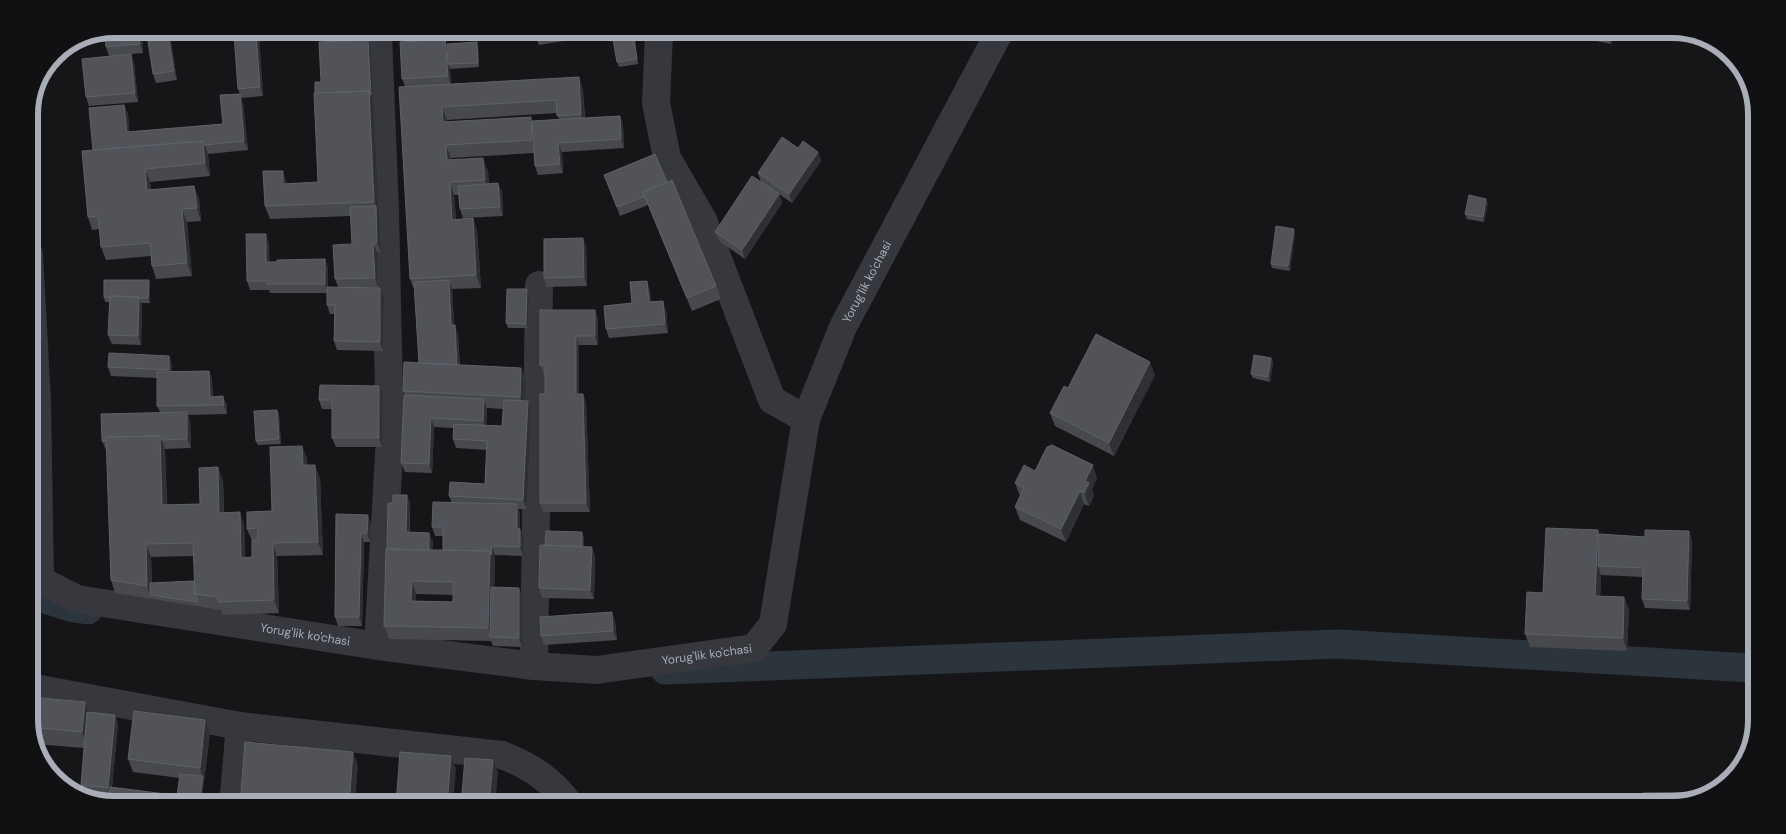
<svg xmlns="http://www.w3.org/2000/svg" width="1786" height="834" font-family="'DM Sans',sans-serif">
  <style>
    .lines { fill: none; stroke-linecap: round; stroke-linejoin: round }
    .canal { stroke: #2c353c; stroke-width: 29 }
    .minor { stroke: #37383d; stroke-width: 28 }
    .wall { fill: #47494d; fill-rule: evenodd }
    .shaded-wall { fill: #2f3033 }
    .building { fill: #525359; stroke: #5f6168; fill-rule: evenodd }
    .labels { text-anchor: middle; stroke-width: 4; stroke-linejoin: round; paint-order: stroke }
    .street-label { font-size: 12px; fill: #a8adb8; stroke: #111113 }
    .rim { fill: none; stroke: #a8adb8; stroke-width: 6 }
  </style>
  <rect width="100%" height="100%" fill="#161618"/>
  <g class="lines">
    <path class="canal" d="M29,594L73,608L88,610
      M665,670L1338,644L1752,668"/>
    <g class="minor">
      <path d="M659,33L656,103L667,158L703,220L772,400L806,419"/>
      <path d="M29,255L37,400L40,580"/>
      <path id="s1" d="M29,577L40,580L77,599L378,646L534,666L596,670L754,648L773,624L806,419L843,327L1000,31"/>
      <path d="M378,646L390,437L385,211L378,34"/>
      <path d="M534,666L539,285"/>
      <path d="M29,687L240,726L502,755C530,766 552,780 570,805"/>
      <path d="M233,805L240,726"/>
    </g>
  </g>
  <path class="wall" d="M1596,29H1613L1614,31L1611,44L1596,41L1595,37Z
    M535,33H634L638,64L619,67L617,62L612,33L539,45Z
    M259,34L263,96L241,98L243,103L248,150L208,154L210,176L150,182L151,190L194,186L199,199L201,221L187,222L192,276L156,279L152,266L151,256L106,260L101,247L100,229L92,230L88,217L93,150L124,105L128,114L129,132L223,124L240,94L238,89Z
    M408,34H442V39L447,44L478,47L479,67L450,69L451,84L579,77L583,90L585,118L620,116L623,125L624,148L562,152L563,173L538,175L535,166L534,153L451,158V159L488,171L489,184L498,183L502,192L503,216L463,218L460,209L459,195H454L456,219L473,218L477,231L481,288L452,289L454,325L458,334L460,365L521,368L526,381L525,401H528L531,410L527,509H518L520,513V529L524,538L523,556L495,555L494,588L523,597L522,647L493,646L491,641L389,639L384,626L387,549L393,503L407,495L410,504V532L429,533L433,542L432,550H443V536H435L432,527L452,503L449,496L485,484L487,450L456,448L453,439V428L434,427L432,473L405,472L401,463L404,395L403,391L419,363L414,289L410,279L405,86L402,79L409,41ZM557,113L559,119L532,121L447,122V120ZM487,408L503,409L502,426L486,425ZM416,594L453,595V602L416,601Z
    M105,35H142L143,53L109,56L106,47Z
    M170,35L177,80L156,83L153,74Z
    M371,49L381,252H377L378,287H366L380,288L384,297L383,351L337,350L334,341V314H330L327,305V293H270L269,290H250L247,281L269,243V262L325,259L328,268V287H338L335,279L352,244L351,216L270,219L265,206L287,184L318,182L315,93L321,82Z
    M134,63L138,102L89,106L86,97Z
    M798,148L818,152L821,161L792,203L779,194L782,203L745,259L719,241L715,232L761,182L758,173Z
    M604,175L667,182L716,286L721,299L692,311L648,205L620,216Z
    M1488,203L1484,222L1467,219L1465,214Z
    M1295,233L1290,271L1272,268L1271,264Z
    M583,238L586,247L587,286L547,287L544,278Z
    M150,285V303H141L142,306L141,345L112,344L108,335L110,302H105L104,297Z
    M527,289L529,294L528,328H508L506,323Z
    M650,290L651,302L666,310L668,333L609,338L606,329L632,303Z
    M595,310L598,319V345H579V394H583L586,403L590,512H543L540,503L545,394V374H544L540,365Z
    M169,356L172,365V371H209L212,380L213,397L227,405V414L188,415L190,421L191,448L165,449L167,505L200,504L223,480L224,513L244,525L245,557H252V541L247,529L272,511L302,446L307,459V465L320,478L323,555L277,556L279,613L223,615L221,610L115,593L111,580L107,450H106L102,441L160,412L157,406V378L111,376L108,367ZM194,556V581L152,583L151,557Z
    M1271,358L1273,362L1270,382L1253,378L1251,374Z
    M1155,375L1114,456L1055,426L1050,413L1068,388Z
    M379,386L383,395L382,447H336L332,438V409H322L319,400Z
    M277,410L279,414L281,444L258,445L256,441Z
    M1035,471L1097,478L1092,489L1094,496L1089,506L1084,504L1066,542L1020,520L1015,507L1020,496L1015,483Z
    M336,514L371,524L370,542H364L362,626H338L335,617Z
    M1598,530L1599,534L1692,540L1690,610L1645,608L1642,599L1643,577L1601,575L1600,596L1624,597L1629,610L1627,651L1530,647L1525,634L1543,593Z
    M584,537V547L595,556L594,599L542,598L539,588Z
    M615,621L617,640L544,645L541,636Z
    M85,702L88,712L115,715L118,724L112,787L177,796L180,778L133,772L128,759L205,720L210,733L201,805L84,794L81,785L84,748L35,744L29,726Z"/>
  <path class="shaded-wall" d="M1611,29H1613L1614,31L1611,44L1609,39Z
    M633,33H634L638,64L637,59Z
    M256,34H259L263,96L260,87Z
    M139,35H142L143,53L140,44Z
    M168,35H170L177,80L174,71Z
    M445,39L448,48V64L450,69L451,85L448,76Z
    M368,40L371,49L381,252L377,243L376,206L374,202L369,91Z
    M477,42L478,47L479,67L478,63Z
    M131,54L134,63L138,102L135,93Z
    M579,77L583,90L585,127L581,114Z
    M240,94L243,103L248,150L244,141Z
    M124,105L128,114L130,141L127,132Z
    M442,107L447,120L448,135L443,122Z
    M620,116L623,125L624,148L621,139Z
    M531,117L536,130L537,153L532,140Z
    M203,141L208,154L210,176L205,163Z
    M558,143L562,152L563,173L560,164Z
    M446,145L451,158V173L447,160Z
    M818,152L821,161L792,203L789,194Z
    M483,158L488,171L489,193L485,180Z
    M145,169L150,182L152,203L147,190Z
    M283,171L287,184H283Z
    M450,182L454,195L457,233L452,220Z
    M498,183L502,192L503,216L500,207Z
    M194,186L199,199L201,221L197,208Z
    M779,194L782,203L745,259L742,250Z
    M1486,199L1488,203L1484,222L1483,217Z
    M182,209L187,222L192,276L187,263Z
    M473,218L477,231L481,288L476,275Z
    M1294,229L1295,233L1290,271L1288,266Z
    M266,234L269,243L270,271L266,262Z
    M583,238L586,247L587,286L584,277Z
    M373,243L377,252L378,287L375,278Z
    M325,259L328,268V293L325,284Z
    M149,280L150,285V303L148,298Z
    M449,280L452,289L455,334L451,325Z
    M647,281L650,290L652,311L649,302Z
    M380,288L384,297L383,351L380,342Z
    M527,289L529,294L528,328L526,324Z
    M139,297L142,306L141,345L138,336Z
    M663,301L666,310L668,333L665,324Z
    M595,310L598,319V345L595,336Z
    M455,325L458,334L460,378L457,369Z
    M576,336L579,345V403L576,394Z
    M169,356L172,365V379L169,370Z
    M1271,358L1273,362L1270,382L1268,377Z
    M1150,362L1155,375L1114,456L1109,443Z
    M521,368L526,381L525,410L520,397Z
    M209,371L212,380L213,406L210,397Z
    M379,386L383,395L382,447L379,438Z
    M583,394L586,403L590,512L586,503Z
    M223,396L227,405V414L224,405Z
    M484,399L487,408L486,430L483,421Z
    M528,401L531,410L527,509L523,500Z
    M277,410L279,414L281,444L279,439Z
    M187,412L190,421L191,448L187,439Z
    M431,418L434,427L432,473L429,464Z
    M160,436L165,449L167,518L162,505Z
    M302,446L307,459L308,478L303,465Z
    M315,465L320,478L323,555L318,542Z
    M1093,465L1097,478L1092,489L1094,496L1089,506L1084,493L1085,481Z
    M218,467L223,480L224,526L219,513Z
    M1080,491L1084,504L1066,542L1061,529Z
    M407,495L410,504L409,541L406,532Z
    M517,504L520,513V538L517,528Z
    M240,512L244,525L246,571L241,558Z
    M368,515L371,524L370,542L367,533Z
    M520,529L524,538L523,556L520,547Z
    M1598,530L1603,543L1598,566L1601,575L1600,609L1595,596Z
    M1689,531L1692,540L1690,610L1687,601Z
    M582,532L584,537V556L582,551Z
    M361,533L364,542L362,626L359,617Z
    M429,533L433,542L432,563L429,554Z
    M273,543L277,556L279,613L274,600Z
    M146,544L151,557L152,595H150L147,586Z
    M492,546L495,555L493,637H492L488,628L490,551Z
    M592,547L595,556L594,599L590,590Z
    M412,581L416,594V614L411,601Z
    M519,588L523,597L522,647L519,638Z
    M1624,597L1629,610L1627,651L1623,638Z
    M612,612L615,621L617,640L613,631Z
    M85,702L91,719L88,748L82,732Z
    M115,715L118,724L111,797L108,788Z
    M205,720L210,733L204,781L200,768Z
    M353,752L358,765L355,805H349Z
    M451,756L456,769L453,805H447Z
    M493,760L498,773L495,805H489Z
    M203,776L204,781L201,805H197Z"/>
  <path class="building" d="M1596,29H1611L1609,39L1595,37Z
    M612,33H633L637,59L617,62Z
    M234,34H256L260,87L238,89Z
    M408,34H440L441,39L409,41Z
    M105,35H139L140,44L106,47Z
    M147,35H168L174,71L153,74Z
    M445,39L448,76L402,79L400,42Z
    M368,40L371,95L369,91L315,93V82H321L319,42Z
    M477,42L478,63L448,64L447,44Z
    M131,54L135,93L86,97L82,59Z
    M579,77L581,114L557,116L556,100L442,107L443,122L531,117L532,140L446,145L447,160L483,158L485,180L450,182L452,220L473,218L476,275L410,279L399,87Z
    M369,91L374,202L265,206L263,171H283V184L318,182L314,93Z
    M240,94L244,141L204,145L203,141L93,150L89,108L124,105L127,132L223,124L220,95Z
    M620,116L621,139L558,143L560,164L535,166L532,121Z
    M782,137L798,148L803,141L818,152L789,194L758,173Z
    M203,141L205,163L145,169L147,190L194,186L197,208L182,209L187,263L152,266L150,243L101,247L98,216L88,217L82,151Z
    M655,154L667,182L643,192L645,196L617,207L604,175Z
    M752,176L779,194L742,250L715,232Z
    M672,180L716,286L687,298L643,192Z
    M498,183L500,207L460,209L458,186Z
    M1469,195L1486,199L1483,217L1465,214Z
    M376,206L377,243H373L375,278L335,279L333,245L352,244L350,207Z
    M1276,226L1294,229L1288,266L1271,264Z
    M246,234H266V262H277V260L325,259V284H267V281H247Z
    M583,238L584,277L544,278V239Z
    M104,280H149L148,298H139V297L110,296V298L104,297Z
    M449,280L451,325H455L457,365L419,363L414,282Z
    M647,281L649,302L663,301L665,324L606,329L604,306L632,303L630,282Z
    M327,287L380,288V342L334,341L335,305H327Z
    M507,289H527L526,324L506,323Z
    M110,296L139,297L138,336L108,335Z
    M540,310H595V336H576V394H583L586,503H540V394H545V365H540Z
    M1096,334L1150,362L1109,443L1050,413L1064,386L1068,388Z
    M109,353L169,356V370L108,367Z
    M1254,355L1271,358L1268,377L1251,374Z
    M404,362L521,368L520,397L403,391Z
    M209,371L210,397L223,396L224,405L157,406V372Z
    M320,385L379,386V438H332V400H319Z
    M404,395L484,399L483,421L431,418L429,464L401,463Z
    M504,400L528,401L523,500L449,496L450,482L485,484L487,441L453,439L454,424L502,426Z
    M277,410L279,439L256,441L254,411Z
    M187,412V439L162,440L160,436L106,437V441H102L101,414Z
    M160,436L162,505L200,504L199,468L218,467L219,513L240,512L241,558L252,557V540H258V528L247,529V512L272,511L270,447L302,446L303,465H315L318,542L273,543L274,600L218,602V597L195,594L193,543L146,544L147,586L111,580L106,437Z
    M1052,445L1093,465L1085,481L1089,483L1084,493L1080,491L1061,529L1015,507L1024,488L1015,483L1024,465L1035,471L1047,447Z
    M393,495H407L406,532L429,533V550L387,549L388,503H393Z
    M433,502L517,504V528L520,529V547L492,546L491,555L490,551L443,550V527H432Z
    M336,514L368,515L367,533H361L359,617H335Z
    M1546,528L1598,530L1595,596L1624,597L1623,638L1525,634L1527,592L1543,593Z
    M1645,530L1689,531L1687,601L1642,599L1643,568L1598,566L1599,534L1645,537Z
    M546,531L582,532V547L545,545Z
    M540,545L592,547L590,590L539,588Z
    M386,549L490,551L488,628L384,626ZM412,581L453,582V602L411,601Z
    M194,581L195,594L198,602L150,595V583Z
    M491,587L519,588V638L490,637Z
    M612,612L613,631L541,636L540,617Z
    M29,697L85,702L82,732L29,727Z
    M134,711L205,720L200,768L128,759Z
    M87,712L115,715L108,788L81,785Z
    M245,742L353,752L349,805H240Z
    M400,752L451,756L447,805H396Z
    M465,758L493,760L489,805H461Z
    M180,774L203,776L199,803L198,798L177,796Z
    M110,787L198,798L197,805H113L108,804Z
    M1716,792L1673,805H1644L1643,793Z"/>
  <g class="labels">
    <g class="street-label">
      <text dy="4" stroke="none"><textPath href="#s1" startOffset="1125">Yorug'lik ko'chasi</textPath></text>
      <text dy="4" stroke="none"><textPath href="#s1" startOffset="284">Yorug'lik ko'chasi</textPath></text>
      <text dy="4" stroke="none"><textPath href="#s1" startOffset="689">Yorug'lik ko'chasi</textPath></text>
    </g>
  </g>
  <path d="M0 0H1786V834H0ZM114 38H1672A76 76 0 0 1 1748 114V720A76 76 0 0 1 1672 796H114A76 76 0 0 1 38 720V114A76 76 0 0 1 114 38Z" fill="#111113" fill-rule="evenodd"/>
  <path class="rim" d="M114 38H1672A76 76 0 0 1 1748 114V720A76 76 0 0 1 1672 796H114A76 76 0 0 1 38 720V114A76 76 0 0 1 114 38Z"/>
</svg>
